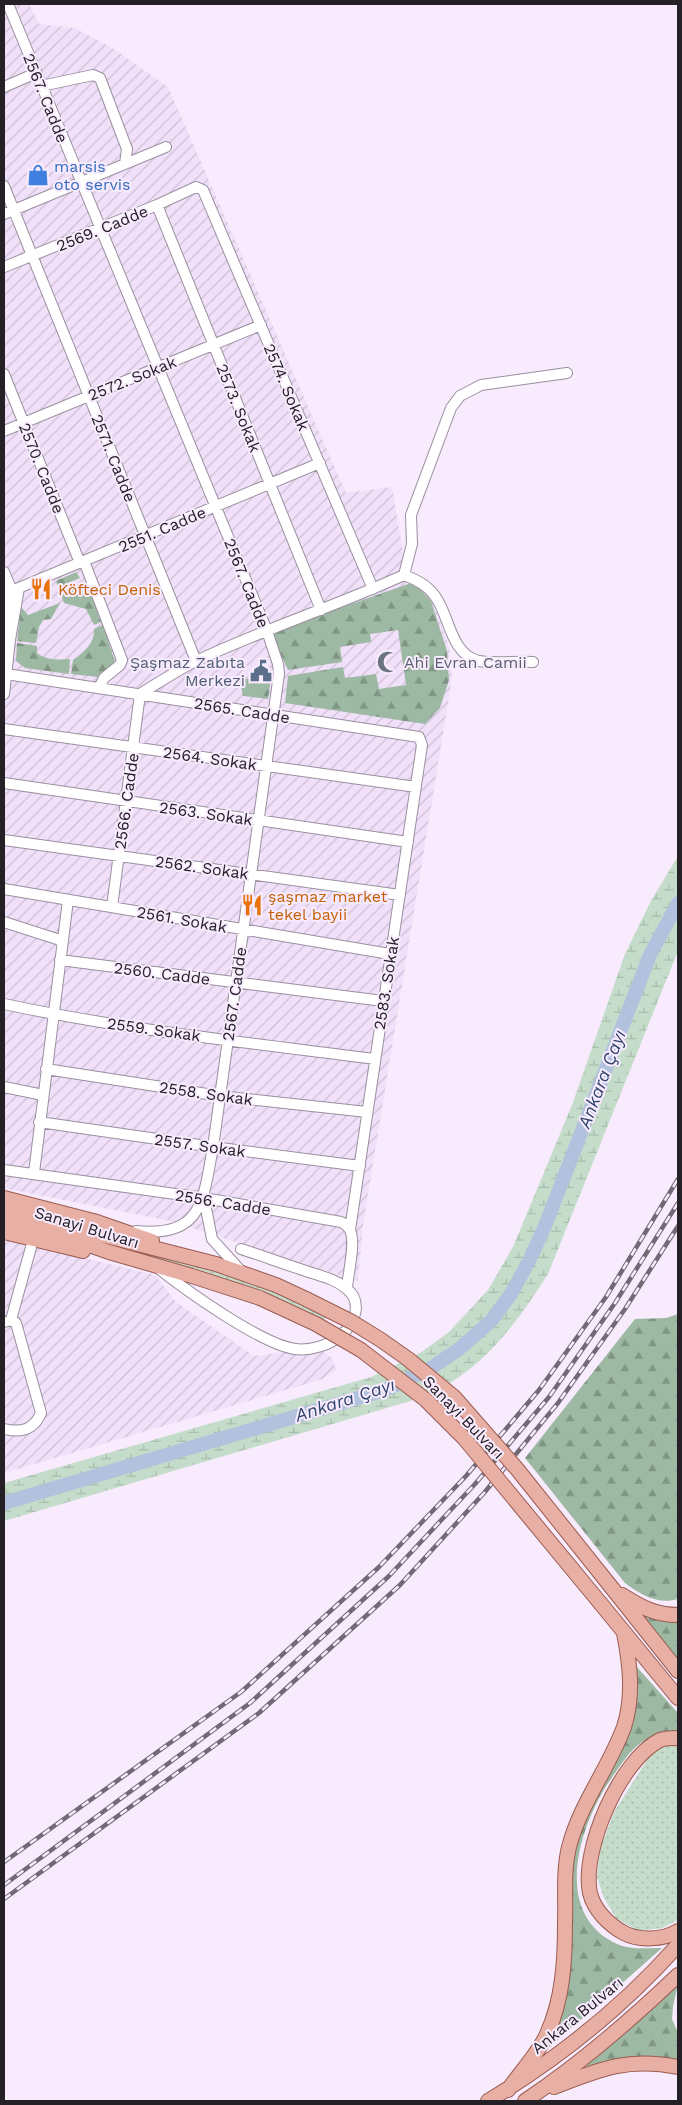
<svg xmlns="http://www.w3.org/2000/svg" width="682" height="2105" font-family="'Work Sans',sans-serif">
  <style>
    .industrial { fill: url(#industrial-furrows) }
    .grass { fill: url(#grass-dots) }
    .forest { fill: url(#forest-firs) }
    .wetland { fill: url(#wetland-marsh) }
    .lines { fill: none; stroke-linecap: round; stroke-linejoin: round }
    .river { stroke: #b2c1dd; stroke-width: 14 }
    .minor-casing { stroke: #9a8f9f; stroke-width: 12 }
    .major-casing { stroke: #9a5b50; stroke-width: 16 }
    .minor { stroke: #fff; stroke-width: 10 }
    .major { stroke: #e8b0a4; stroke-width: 14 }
    .rail-casing { stroke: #716a74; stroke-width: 4.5 }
    .rail { stroke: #f7ebfd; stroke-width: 2.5; stroke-dasharray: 8; stroke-linecap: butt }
    .major-bridge-casing { stroke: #9a5b50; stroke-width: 16; stroke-linecap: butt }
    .major-bridge { stroke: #e8b0a4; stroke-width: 14 }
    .labels { text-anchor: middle; stroke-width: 4; stroke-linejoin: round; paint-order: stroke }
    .street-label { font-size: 16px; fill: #242026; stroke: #f7ebfd }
    .shop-label { font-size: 16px; fill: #366cbe; stroke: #f7ebfd; text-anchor: start }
    .food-label { font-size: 16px; fill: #c56008; stroke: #f7ebfd; text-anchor: start }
    .service-label { font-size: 16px; fill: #4e5e75; stroke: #f7ebfd; text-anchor: end }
    .worship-label { font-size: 16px; fill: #5b616d; stroke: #f7ebfd; text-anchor: start }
    .water-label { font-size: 18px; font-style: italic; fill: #2f446c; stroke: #f7ebfd }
  </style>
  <defs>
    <pattern id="industrial-furrows" width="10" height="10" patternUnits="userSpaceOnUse" patternTransform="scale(1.25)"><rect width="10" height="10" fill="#f1e0f9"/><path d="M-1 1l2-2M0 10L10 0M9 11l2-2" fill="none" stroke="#cec0d5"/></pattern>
    <pattern id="grass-dots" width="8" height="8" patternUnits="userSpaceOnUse" patternTransform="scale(1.25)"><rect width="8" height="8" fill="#c5dcca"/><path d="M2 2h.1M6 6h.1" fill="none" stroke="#a9bcad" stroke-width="1.8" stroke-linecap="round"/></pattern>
    <pattern id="forest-firs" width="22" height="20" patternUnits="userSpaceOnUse" patternTransform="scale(1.25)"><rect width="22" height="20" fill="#9db9a3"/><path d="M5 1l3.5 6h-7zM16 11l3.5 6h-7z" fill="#809685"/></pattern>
    <pattern id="wetland-marsh" width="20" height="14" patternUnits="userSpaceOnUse" patternTransform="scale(1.25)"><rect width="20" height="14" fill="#c5dcca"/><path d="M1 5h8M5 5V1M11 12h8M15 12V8" fill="none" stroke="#a9bcad"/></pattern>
  </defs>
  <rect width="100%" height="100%" fill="#f7ebfd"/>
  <path class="industrial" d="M4,4H29L39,24L74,28L111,47L168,87L346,493L392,487L404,558L410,572L433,598L449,648L452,678L363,1225L358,1281L170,1221L4,1188Z
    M4,1239L155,1275L176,1302L254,1356L319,1348L333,1359L336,1370L323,1379L4,1473Z"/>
  <path class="grass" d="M4,1216L228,1275L277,1294L326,1317L324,1321Z
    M673,1744L678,1746V1920L662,1928L638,1931L616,1918L604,1898L597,1877L600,1849L614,1812L652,1752Z"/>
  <path class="forest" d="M76,572L80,578L65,584L68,592L87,584L101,622L94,625L86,609L64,603L56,581Z
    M414,582L431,601L447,651L449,680L440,708L425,724L285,703L288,676L343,667L345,678L376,674L379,689L406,685L398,630L370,634L371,642L340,647L342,662L288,670L271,632Z
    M60,603L51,619L43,620L39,627L36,643L17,641L21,607L28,615Z
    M103,625L115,662L98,677L71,674L73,660C84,652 95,643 94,629Z
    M17,643L37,646V653C45,660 59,660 70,659L69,674L25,668L16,661Z
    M239,677L252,680L271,678L268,699L243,696Z
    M678,1314V1599C658,1605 641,1595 625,1583L525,1458L635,1319L666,1318Z
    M638,1613L650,1618L678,1619V1664Z
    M636,1666L678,1713V1733C665,1734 653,1735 642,1742C629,1751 621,1765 612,1777C580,1823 550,1913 617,1944C630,1950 648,1948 662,1948L543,2053L568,1910L574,1851L583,1822L630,1731L634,1708Z
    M678,1984L673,2006L672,2019L678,2033V2065L586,2066Z"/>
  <path class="wetland" d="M678,856V951L548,1274C521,1316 492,1358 448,1384C439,1390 427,1394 417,1399L4,1521V1483L371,1377L420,1353L449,1332L488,1290L513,1247L572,1105L625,954L651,901Z"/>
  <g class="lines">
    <path class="river" d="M4,1503L385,1390L431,1368L459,1349L491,1321L511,1294L530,1259L545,1226L650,955L678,903"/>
    <g class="minor-casing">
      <path id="minor" d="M8,4L267,631L278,664L279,674L213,1147C203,1200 203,1238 136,1231
        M41,86L93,75L100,78L127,149L125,164
        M4,87L36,73
        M4,186L196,661
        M157,205L321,610
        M4,214L166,147
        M4,267L157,205L196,187L203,190L373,589
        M4,374L80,563
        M4,431L261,325
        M84,561L122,660L120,665L104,678L99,688
        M4,572L12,591
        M404,575L412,544L411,515L451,408L460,396L481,385L567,373
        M7,593L10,640L19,588
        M4,594L320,463
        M6,674L419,737L422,745L350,1230
        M4,694L10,640
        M4,729L416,787
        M4,783L408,842
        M4,840L400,895
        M4,889L390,954
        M112,907L140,694C158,683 176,671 196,661C264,629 336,606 404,575C417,580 427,585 435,596C450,616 450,654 479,661C494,664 517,661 533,662
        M4,922L63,941
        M60,960L383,1001
        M4,1004C126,1030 251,1043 375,1059
        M46,1069L220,1096L367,1112
        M4,1087L43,1095
        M39,1122L213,1147L360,1166
        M4,1170L204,1198L341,1222C345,1224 348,1226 350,1230C356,1243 348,1273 347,1288
        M34,1173L68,900
        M204,1198L212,1239L242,1272
        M158,1268C187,1291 261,1344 295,1349C311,1351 330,1345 341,1335C355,1324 363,1302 347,1289C336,1279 320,1276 306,1271C284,1264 263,1256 241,1249
        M4,1322L11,1320L33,1240
        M4,1429C21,1433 34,1430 41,1413L16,1323L11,1320"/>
    </g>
    <g class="major-casing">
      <path id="major" d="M4,1198L97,1222L152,1241
        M4,1210L216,1264L276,1285L306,1299
        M4,1221L66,1237L109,1252L192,1276L260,1298
        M4,1232L83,1251
        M612,1588L678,1671
        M622,1595C641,1607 655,1615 678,1615
        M601,1604L678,1698
        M678,1738C672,1738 665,1738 660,1740C620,1760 581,1850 590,1893C594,1910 609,1925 624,1933C639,1941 663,1940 678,1931
        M554,2087C600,2069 628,2057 678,2067
        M508,2090C519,2074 540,2051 547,2034C563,1999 565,1961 565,1923C566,1897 563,1872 569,1847C580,1804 609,1768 624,1727C634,1696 630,1664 624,1633
        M488,2101C559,2058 623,2007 678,1945
        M525,2101C580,2064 630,2021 678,1975"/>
    </g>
    <use href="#minor" class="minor"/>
    <use href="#major" class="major"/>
    <g class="rail-casing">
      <path id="rail" d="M4,1862L241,1692L379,1567L466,1476L539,1390L606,1297L678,1179
        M4,1885L250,1703L389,1576L475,1484L549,1397L615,1303L678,1203
        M4,1899L259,1713L400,1585L484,1493L558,1403L625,1309L678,1226"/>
    </g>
    <use href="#rail" class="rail"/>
    <g class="major-bridge-casing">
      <path id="major-bridge" d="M260,1298L316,1324L361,1350L426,1400L464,1438L601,1604
        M306,1299L352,1322L381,1340L408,1359L455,1398L517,1469L612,1588"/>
    </g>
    <use href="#major-bridge" class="major-bridge"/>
  </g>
  <defs>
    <g id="shop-bare" transform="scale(1.725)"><path d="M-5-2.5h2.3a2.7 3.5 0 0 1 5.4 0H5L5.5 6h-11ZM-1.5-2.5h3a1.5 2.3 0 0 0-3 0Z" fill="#3f7fe0" stroke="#f7ebfd" stroke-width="2.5" paint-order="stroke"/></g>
    <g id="restaurant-bare" transform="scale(1.725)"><path d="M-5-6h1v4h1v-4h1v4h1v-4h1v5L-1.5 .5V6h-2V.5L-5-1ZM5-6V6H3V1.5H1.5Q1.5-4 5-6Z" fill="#e8710a" stroke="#f7ebfd" stroke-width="2.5" paint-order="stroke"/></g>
    <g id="mosque-bare" transform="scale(1.725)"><path d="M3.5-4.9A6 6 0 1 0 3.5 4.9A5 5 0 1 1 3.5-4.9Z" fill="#6b7280" stroke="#f7ebfd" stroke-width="2.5" paint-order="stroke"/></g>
    <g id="civic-bare" transform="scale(1.725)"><path d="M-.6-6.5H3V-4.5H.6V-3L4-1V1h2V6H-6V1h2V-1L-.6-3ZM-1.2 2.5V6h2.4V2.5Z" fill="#5c6f8a" stroke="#f7ebfd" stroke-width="2.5" paint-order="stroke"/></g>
  </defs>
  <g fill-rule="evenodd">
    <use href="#shop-bare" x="38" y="175"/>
    <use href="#restaurant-bare" x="41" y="589"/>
    <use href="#mosque-bare" x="388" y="662"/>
    <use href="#civic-bare" x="261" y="671"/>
    <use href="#restaurant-bare" x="252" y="905"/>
  </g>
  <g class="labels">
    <g class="street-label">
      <text transform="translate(46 98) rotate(68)" y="6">2567. Cadde</text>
      <text transform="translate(102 228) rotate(-22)" y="6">2569. Cadde</text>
      <text transform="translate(132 378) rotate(-22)" y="6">2572. Sokak</text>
      <text transform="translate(287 387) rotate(67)" y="6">2574. Sokak</text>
      <text transform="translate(239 408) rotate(68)" y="6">2573. Sokak</text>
      <text transform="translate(114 458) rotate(68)" y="6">2571. Cadde</text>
      <text transform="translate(42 468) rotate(68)" y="6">2570. Cadde</text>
      <text transform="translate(162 529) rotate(-23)" y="6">2551. Cadde</text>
      <text transform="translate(247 583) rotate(68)" y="6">2567. Cadde</text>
      <text transform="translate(242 710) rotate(9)" y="6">2565. Cadde</text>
      <text transform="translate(210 758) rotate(8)" y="6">2564. Sokak</text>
      <text transform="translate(126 801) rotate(-82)" y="6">2566. Cadde</text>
      <text transform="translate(206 813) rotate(8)" y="6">2563. Sokak</text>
      <text transform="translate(202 867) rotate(8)" y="6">2562. Sokak</text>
      <text transform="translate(182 919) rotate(10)" y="6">2561. Sokak</text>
      <text transform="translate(162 973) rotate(7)" y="6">2560. Cadde</text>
      <text transform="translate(386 983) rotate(-81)" y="6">2583. Sokak</text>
      <text transform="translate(234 994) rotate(-82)" y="6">2567. Cadde</text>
      <text transform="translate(154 1029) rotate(8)" y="6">2559. Sokak</text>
      <text transform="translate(206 1093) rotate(8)" y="6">2558. Sokak</text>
      <text transform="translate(200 1145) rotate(8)" y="6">2557. Sokak</text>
      <text transform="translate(223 1202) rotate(9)" y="6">2556. Cadde</text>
      <text transform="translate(87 1227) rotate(17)" y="6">Sanayi Bulvarı</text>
      <text transform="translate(464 1417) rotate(46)" y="6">Sanayi Bulvarı</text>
      <text transform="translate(577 2015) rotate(-39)" y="6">Ankara Bulvarı</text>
    </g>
    <g class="shop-label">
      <text x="54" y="172">marsis<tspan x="54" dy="18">oto servis</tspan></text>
    </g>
    <g class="food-label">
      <text x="58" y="595">Köfteci Denis</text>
      <text x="268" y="902">şaşmaz market<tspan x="268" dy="18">tekel bayii</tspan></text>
    </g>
    <g class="service-label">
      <text x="245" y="668">Şaşmaz Zabıta<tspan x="245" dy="18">Merkezi</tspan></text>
    </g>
    <g class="worship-label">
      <text x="404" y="668">Ahi Evran Camii</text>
    </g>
    <g class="water-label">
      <text transform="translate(602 1079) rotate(-69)" y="6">Ankara Çayı</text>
      <text transform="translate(345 1400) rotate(-18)" y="6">Ankara Çayı</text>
    </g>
  </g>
  <rect width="682" height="2105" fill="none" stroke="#242026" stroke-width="10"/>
</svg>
